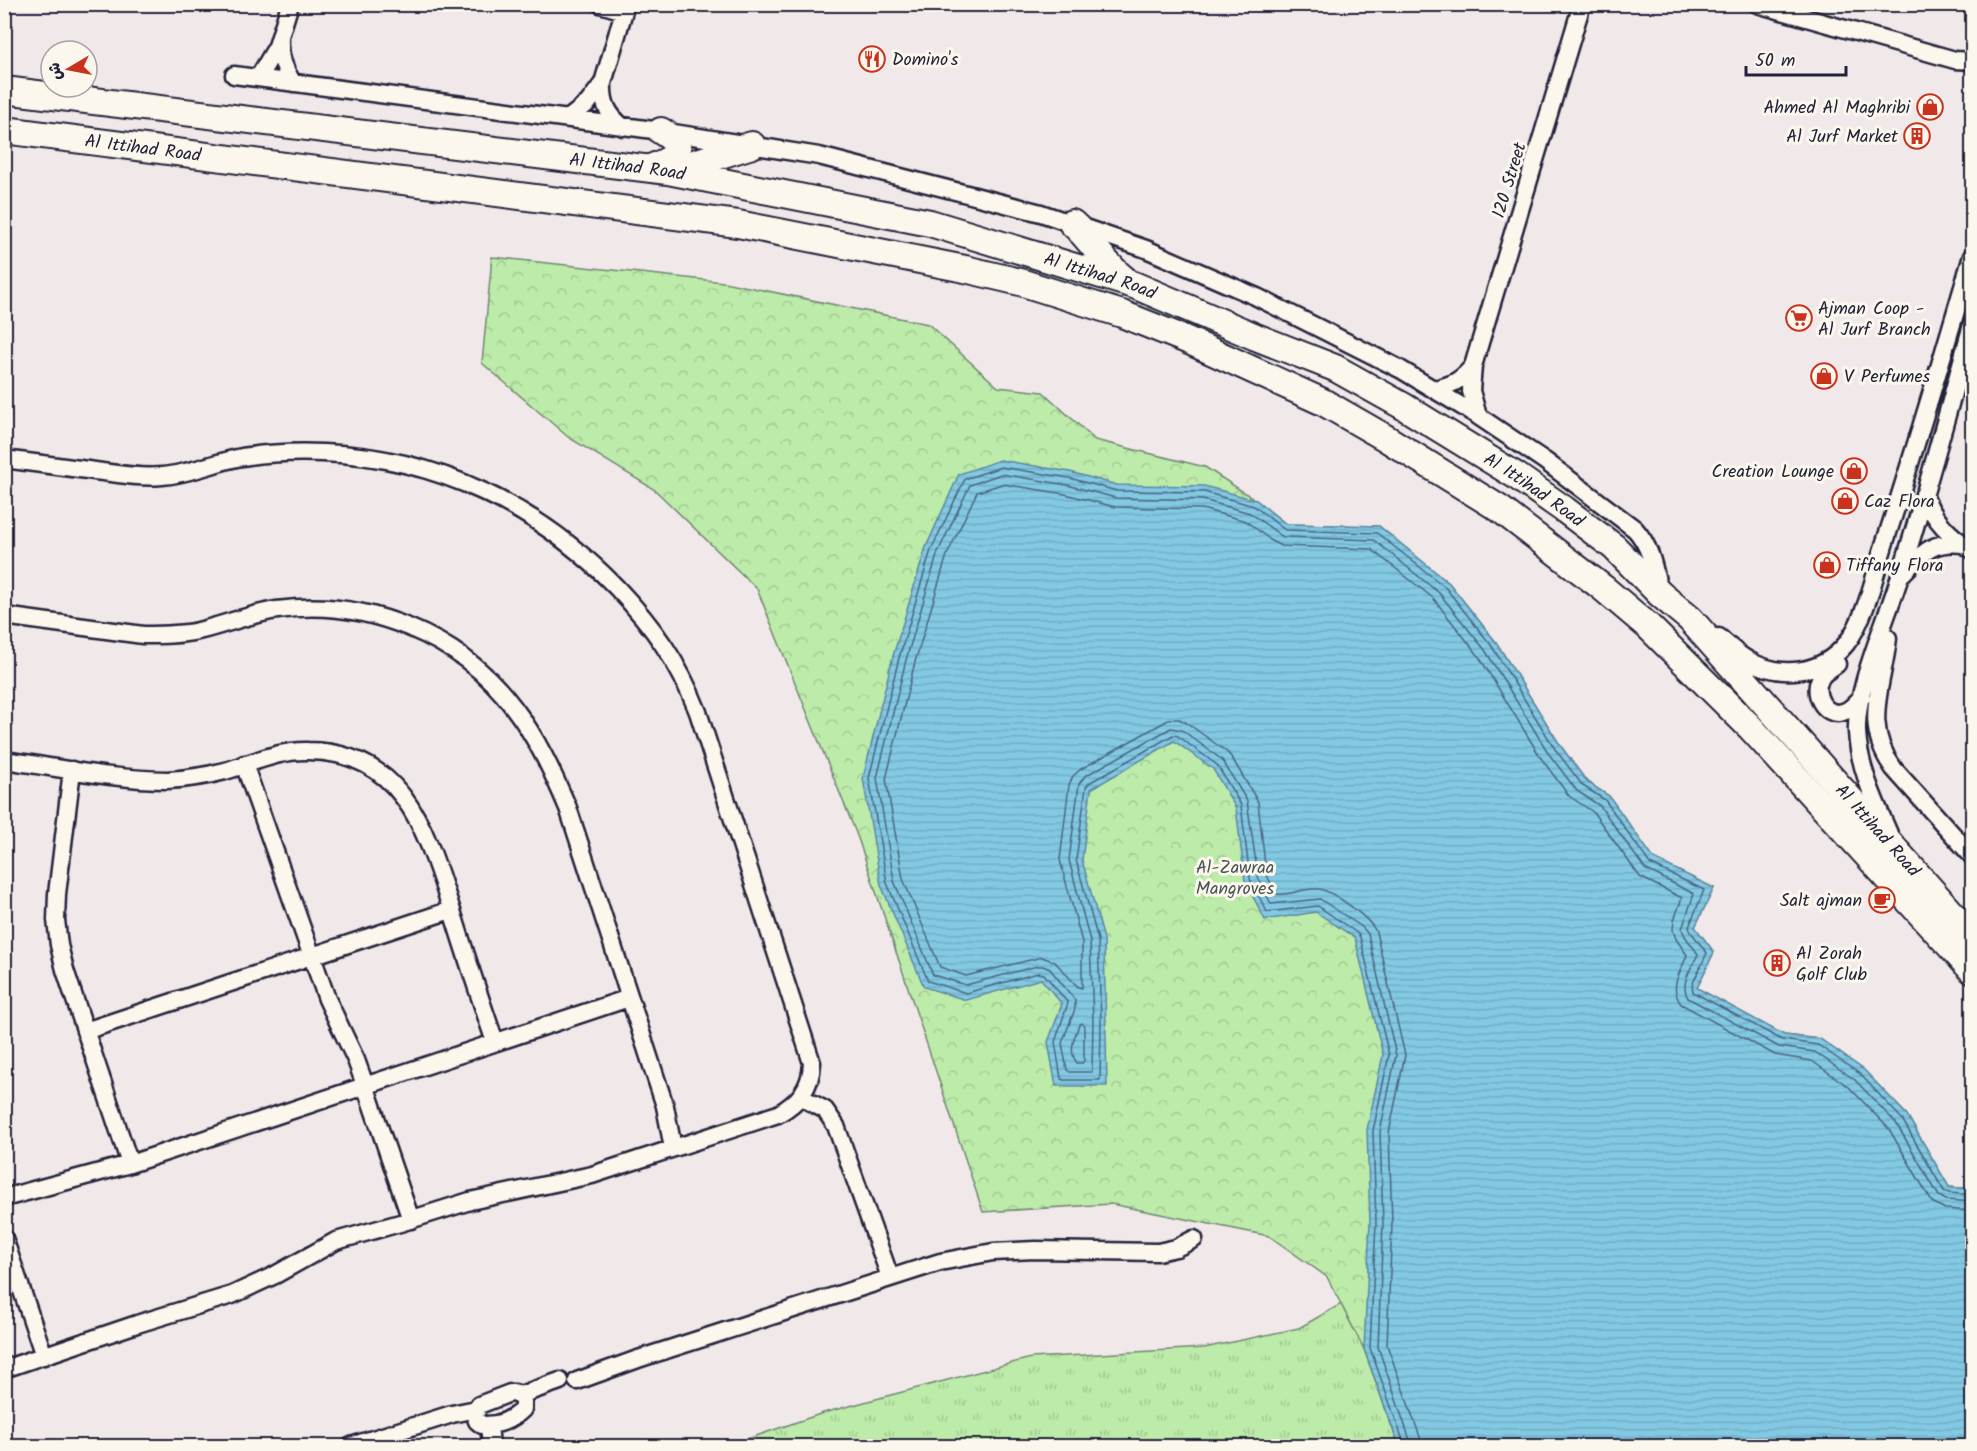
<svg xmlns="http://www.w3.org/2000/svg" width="1977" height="1451" font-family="Kalam,'Playpen Sans Arabic',sans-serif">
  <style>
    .grass { fill: url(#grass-tufts); stroke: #708672; stroke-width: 1.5 }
    .park { fill: url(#park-crowns); stroke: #708672; stroke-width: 1.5 }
    .water { fill: url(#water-rules); stroke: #5c86a0; stroke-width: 1.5 }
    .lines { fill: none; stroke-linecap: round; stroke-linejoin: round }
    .shore { stroke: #49657f; stroke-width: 1.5 }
    .minor-casing { stroke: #22223b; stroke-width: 21 }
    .highway-casing { stroke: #22223b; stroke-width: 30 }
    .minor { stroke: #fbf7ec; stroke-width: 16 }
    .highway { stroke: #fbf7ec; stroke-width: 26 }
    .labels { text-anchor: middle; stroke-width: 6; stroke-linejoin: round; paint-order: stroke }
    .poi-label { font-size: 18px; fill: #22223b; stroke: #fbf7ec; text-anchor: start }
    .street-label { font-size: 18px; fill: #22223b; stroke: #fbf7ec }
    .park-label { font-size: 18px; fill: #495456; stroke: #fbf7ec }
  </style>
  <defs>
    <pattern id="grass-tufts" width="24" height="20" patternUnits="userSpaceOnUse" patternTransform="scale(1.5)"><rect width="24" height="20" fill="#bdeba9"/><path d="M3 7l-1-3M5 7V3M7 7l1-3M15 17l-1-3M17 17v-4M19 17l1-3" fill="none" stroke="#a2c992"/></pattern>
    <pattern id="park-crowns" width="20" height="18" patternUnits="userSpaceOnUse" patternTransform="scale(1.5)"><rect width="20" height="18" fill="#bdeba9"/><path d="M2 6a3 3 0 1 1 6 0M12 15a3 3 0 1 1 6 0" fill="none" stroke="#a2c992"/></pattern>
    <pattern id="water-rules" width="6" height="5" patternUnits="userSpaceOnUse" patternTransform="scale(1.5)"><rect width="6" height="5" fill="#83c9e4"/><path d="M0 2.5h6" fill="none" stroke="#71acc4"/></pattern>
  </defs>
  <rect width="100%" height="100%" fill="#f1e9e9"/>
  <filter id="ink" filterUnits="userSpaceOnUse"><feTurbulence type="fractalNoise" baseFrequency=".0167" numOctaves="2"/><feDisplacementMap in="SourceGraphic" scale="12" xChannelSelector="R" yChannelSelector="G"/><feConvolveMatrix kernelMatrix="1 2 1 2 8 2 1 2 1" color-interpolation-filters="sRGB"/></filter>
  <g filter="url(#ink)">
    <path class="grass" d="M1341,1304L1364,1349L1399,1446H727L823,1413L1031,1358L1204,1348L1299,1328Z"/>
    <path class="park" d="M492,257L724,282L928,324L998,387L1043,392L1095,440L1205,467L1256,500L1286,524L1379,526L1449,583L1496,642L1560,745L1587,782L1609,796L1654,859L1714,888L1695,927L1714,952L1697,988L1784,1035L1820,1039L1864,1070L1907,1115L1949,1187L1972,1189V1446H1399L1364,1349L1327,1277L1269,1236L1111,1204L983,1212L858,838L757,589L655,490L568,437L482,363Z"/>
    <path class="water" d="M1000,460L1070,472L1117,485L1204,486L1256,500L1286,524L1379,526L1449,583L1496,642L1560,745L1587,782L1609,796L1654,859L1714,888L1695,927L1714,952L1697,988L1784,1035L1820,1039L1864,1070L1907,1115L1949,1187L1972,1189V1446H1399L1364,1349L1370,1223L1367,1130L1383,1055L1355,938L1316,912L1265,920L1245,881L1236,808L1213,769L1174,741L1091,789L1082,860L1104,939L1107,1086H1056L1048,1042L1062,1004L1041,979L966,1000L924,987L881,885L863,778L893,656L926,547L959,474Z"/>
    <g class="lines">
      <path class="shore" d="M1082,1023L1084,1026V1061L1082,1063H1077C1068,1051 1074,1038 1079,1025Z
        M1405,1446L1370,1348L1376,1223L1373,1131L1389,1055L1360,937L1357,933L1318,906L1267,912L1250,879L1241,805L1217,765L1178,736L1173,735L1089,783L1086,787L1076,860L1098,940L1101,1021L1100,1080H1063L1061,1078L1055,1042L1068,1003L1044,974L1038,973L966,993L928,981L887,883L869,778L899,658L931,550L965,479L1001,467L1069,478L1117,491L1204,492L1254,506L1285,530L1377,533L1445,587L1491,645L1555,749L1583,786L1605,800L1650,864L1704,890L1689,927L1691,932L1707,953L1692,985L1693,992L1782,1040L1818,1045L1860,1074L1902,1119L1944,1191L1949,1193L1972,1195
        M1412,1446L1378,1347L1383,1223L1380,1132L1396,1055L1368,934L1362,927L1320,899L1271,904L1258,877L1247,801L1222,760L1182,730L1171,728L1085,776L1079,784L1069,860L1090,941L1093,1021L1092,1072H1070L1067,1070L1062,1043L1075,1009V1000L1050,969L1043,966H1037L966,985L933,975L894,881L877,778L906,660L938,552L970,485L1001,474L1067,485L1116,498L1203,500L1250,513L1283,537L1374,540L1439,593L1485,650L1549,754L1577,791L1600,806L1645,869L1694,894L1682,929L1685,936L1698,954C1692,968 1679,983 1688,998L1779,1047L1815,1052L1855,1080L1896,1123L1939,1196L1946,1200L1972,1202
        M1421,1446L1420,1437L1387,1345L1392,1223L1389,1133L1405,1055L1376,932C1371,919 1333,891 1319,889C1305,887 1290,896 1277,894L1266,874L1258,802L1232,758L1227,752L1187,723L1179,719H1170L1081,769L1073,776L1069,785L1060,860L1082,942V988L1078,987L1055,962L1042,957L966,976L940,967L903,879L886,779L915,662L947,555L977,492L1002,484L1065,494L1115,507L1202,509L1246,521L1273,542L1281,546L1371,549L1433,598L1478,655L1541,758L1569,796L1593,812L1640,877L1682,898L1674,920L1673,930L1676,939L1687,955C1681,972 1668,986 1681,1004L1775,1055L1812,1061L1849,1087L1889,1129L1932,1202L1945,1209L1972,1211"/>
      <g class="minor-casing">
        <path id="minor" d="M600,4L624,11
          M1757,4L1955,60L1972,61
          M280,40C279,56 284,69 293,83
          M234,75L661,131L819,156L1041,213L1146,249L1257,297L1400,369L1478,416L1545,461L1635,529C1651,547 1654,568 1659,590
          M258,78L277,46L290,4
          M569,118L588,103L603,83
          M623,127C608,115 602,103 603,83L626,4
          M1433,389C1451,386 1462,380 1473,366
          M1478,416L1471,391L1473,366L1582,4
          M4,459C35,463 65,467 95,471C117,474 140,478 162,476C190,474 215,462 242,457C268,453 297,452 323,453C437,457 539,507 617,588C654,627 679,663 698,712L812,1063C811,1088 799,1102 778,1114L592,1175L470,1201L400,1223L336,1241L275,1275L232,1295L137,1324L4,1369
          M1924,494C1933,520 1950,536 1972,550
          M1903,573C1924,552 1931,541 1963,544
          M4,616L143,635C162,635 180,635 198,631C224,625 250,614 277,610C365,597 461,636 514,708C537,738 553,773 568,808L665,1106L673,1148
          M1719,637C1728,645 1737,654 1748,660C1781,679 1821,674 1846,644C1866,619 1875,573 1885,542C1916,447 1944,352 1972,256
          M1888,638C1883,687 1861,724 1894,769L1972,856
          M1837,664C1832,668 1826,671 1822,676C1810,691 1824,718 1843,712C1851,710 1856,702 1862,697
          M4,760C55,767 116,780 167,780C186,779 206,776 225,771C253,763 279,750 308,751C409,752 428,840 454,917C467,959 481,1001 495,1042
          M244,764L327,999L356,1060L365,1085L411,1220
          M72,770L57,894L56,920L59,945L65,970L130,1164
          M1890,836C1876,803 1859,769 1857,732C1855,689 1886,622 1899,579C1926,495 1948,410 1972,325
          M85,1031L451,910
          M801,1097L825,1110L836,1126L890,1277
          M4,1198L130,1164L629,998
          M4,1238L44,1356
          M577,1381L638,1359L940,1262L993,1252L1035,1250L1158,1252L1176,1248L1194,1239
          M510,1393H515L523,1399V1409C512,1420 497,1426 482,1425L477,1421L475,1415L479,1405Z
          M520,1395L560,1381
          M489,1425L491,1446
          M351,1446L452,1414L476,1409"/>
      </g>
      <g class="highway-casing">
        <g id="highway">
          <path id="s1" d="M4,90L668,171L930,223L1134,285L1256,337L1335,368L1403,406L1515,475L1565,510L1614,547L1660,594L1690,619L1972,936"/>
          <path id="s2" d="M4,130L738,224L965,269L1020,282L1122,314L1187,340L1323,402L1384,437L1500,509L1603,588L1649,627L1750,727L1972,970"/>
          <path d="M650,168C674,159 692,149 661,131"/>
          <path d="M672,170L752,145"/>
          <path d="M1072,223C1092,240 1103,263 1124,279"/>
        </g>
      </g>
      <use href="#minor" class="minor"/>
      <use href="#highway" class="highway"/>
    </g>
  </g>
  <defs>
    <g id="restaurant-ring" transform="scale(1.35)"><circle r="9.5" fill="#fbf7ec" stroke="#c8321e" stroke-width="1.5"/><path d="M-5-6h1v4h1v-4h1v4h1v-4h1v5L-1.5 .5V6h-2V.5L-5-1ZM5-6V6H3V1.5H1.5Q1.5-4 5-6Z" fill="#c8321e"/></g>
    <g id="shop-ring" transform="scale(1.35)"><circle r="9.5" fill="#fbf7ec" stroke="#c8321e" stroke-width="1.5"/><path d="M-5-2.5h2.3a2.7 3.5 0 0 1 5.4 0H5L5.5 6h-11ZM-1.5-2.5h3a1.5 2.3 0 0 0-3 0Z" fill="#c8321e"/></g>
    <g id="building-ring" transform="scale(1.35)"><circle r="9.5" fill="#fbf7ec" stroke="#c8321e" stroke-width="1.5"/><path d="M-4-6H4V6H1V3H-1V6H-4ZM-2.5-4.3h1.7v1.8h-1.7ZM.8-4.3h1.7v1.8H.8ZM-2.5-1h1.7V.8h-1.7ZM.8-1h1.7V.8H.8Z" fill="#c8321e"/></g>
    <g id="supermarket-ring" transform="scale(1.35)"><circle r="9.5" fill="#fbf7ec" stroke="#c8321e" stroke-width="1.5"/><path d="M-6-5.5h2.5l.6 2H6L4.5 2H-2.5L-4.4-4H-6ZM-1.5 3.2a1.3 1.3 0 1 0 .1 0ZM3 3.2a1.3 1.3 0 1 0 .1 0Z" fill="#c8321e"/></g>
    <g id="cafe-ring" transform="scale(1.35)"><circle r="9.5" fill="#fbf7ec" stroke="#c8321e" stroke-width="1.5"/><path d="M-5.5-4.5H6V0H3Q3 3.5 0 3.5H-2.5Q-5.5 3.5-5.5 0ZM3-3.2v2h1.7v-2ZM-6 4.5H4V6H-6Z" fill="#c8321e"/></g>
  </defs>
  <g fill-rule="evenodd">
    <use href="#restaurant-ring" x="872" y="59"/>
    <use href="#shop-ring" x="1930" y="107"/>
    <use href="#building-ring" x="1917" y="136"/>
    <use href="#supermarket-ring" x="1799" y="318"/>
    <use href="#shop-ring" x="1824" y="376"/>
    <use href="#shop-ring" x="1854" y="471"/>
    <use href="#shop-ring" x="1845" y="501"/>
    <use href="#shop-ring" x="1827" y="565"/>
    <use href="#cafe-ring" x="1882" y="900"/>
    <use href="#building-ring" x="1777" y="963"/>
  </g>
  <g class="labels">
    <g class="poi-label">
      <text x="892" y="65">Domino's</text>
      <text x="1910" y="113" text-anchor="end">Ahmed Al Maghribi</text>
      <text x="1898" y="142" text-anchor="end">Al Jurf Market</text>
      <text x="1818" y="314">Ajman Coop -<tspan x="1818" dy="21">Al Jurf Branch</tspan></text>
      <text x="1844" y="382">V Perfumes</text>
      <text x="1834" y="477" text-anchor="end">Creation Lounge</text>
      <text x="1864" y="507">Caz Flora</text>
      <text x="1846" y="571">Tiffany Flora</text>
      <text x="1862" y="906" text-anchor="end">Salt ajman</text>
      <text x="1796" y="959">Al Zorah<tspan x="1796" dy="21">Golf Club</tspan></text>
    </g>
    <g class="street-label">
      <text dy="6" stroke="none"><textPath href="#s2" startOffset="140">Al Ittihad Road</textPath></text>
      <text dy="6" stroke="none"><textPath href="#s1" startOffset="628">Al Ittihad Road</textPath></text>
      <text transform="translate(1509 180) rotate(-73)" y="6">120 Street</text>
      <text dy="6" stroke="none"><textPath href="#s1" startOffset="1114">Al Ittihad Road</textPath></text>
      <text dy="6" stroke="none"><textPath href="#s1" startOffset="1600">Al Ittihad Road</textPath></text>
      <text dy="6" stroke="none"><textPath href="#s1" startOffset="2086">Al Ittihad Road</textPath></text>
    </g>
    <g class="park-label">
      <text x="1235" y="873">Al-Zawraa<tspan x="1235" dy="21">Mangroves</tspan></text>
    </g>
  </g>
  <rect width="1977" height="1451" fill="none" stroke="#fbf7ec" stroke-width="24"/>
  <rect x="12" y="12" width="1953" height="1427" fill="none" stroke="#22223b" stroke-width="2" filter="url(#ink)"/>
  <g transform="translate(69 69) rotate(260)"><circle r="28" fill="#fbf7ec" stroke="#a4a2a5" stroke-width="1.5"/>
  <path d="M0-4.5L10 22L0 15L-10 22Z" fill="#c8321e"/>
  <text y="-9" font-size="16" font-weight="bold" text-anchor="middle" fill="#22223b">ش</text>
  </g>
  <path d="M1746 66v9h100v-9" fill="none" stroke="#22223b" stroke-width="3"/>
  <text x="1755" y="66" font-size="18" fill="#22223b" stroke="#fbf7ec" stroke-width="4.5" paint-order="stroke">50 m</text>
</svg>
